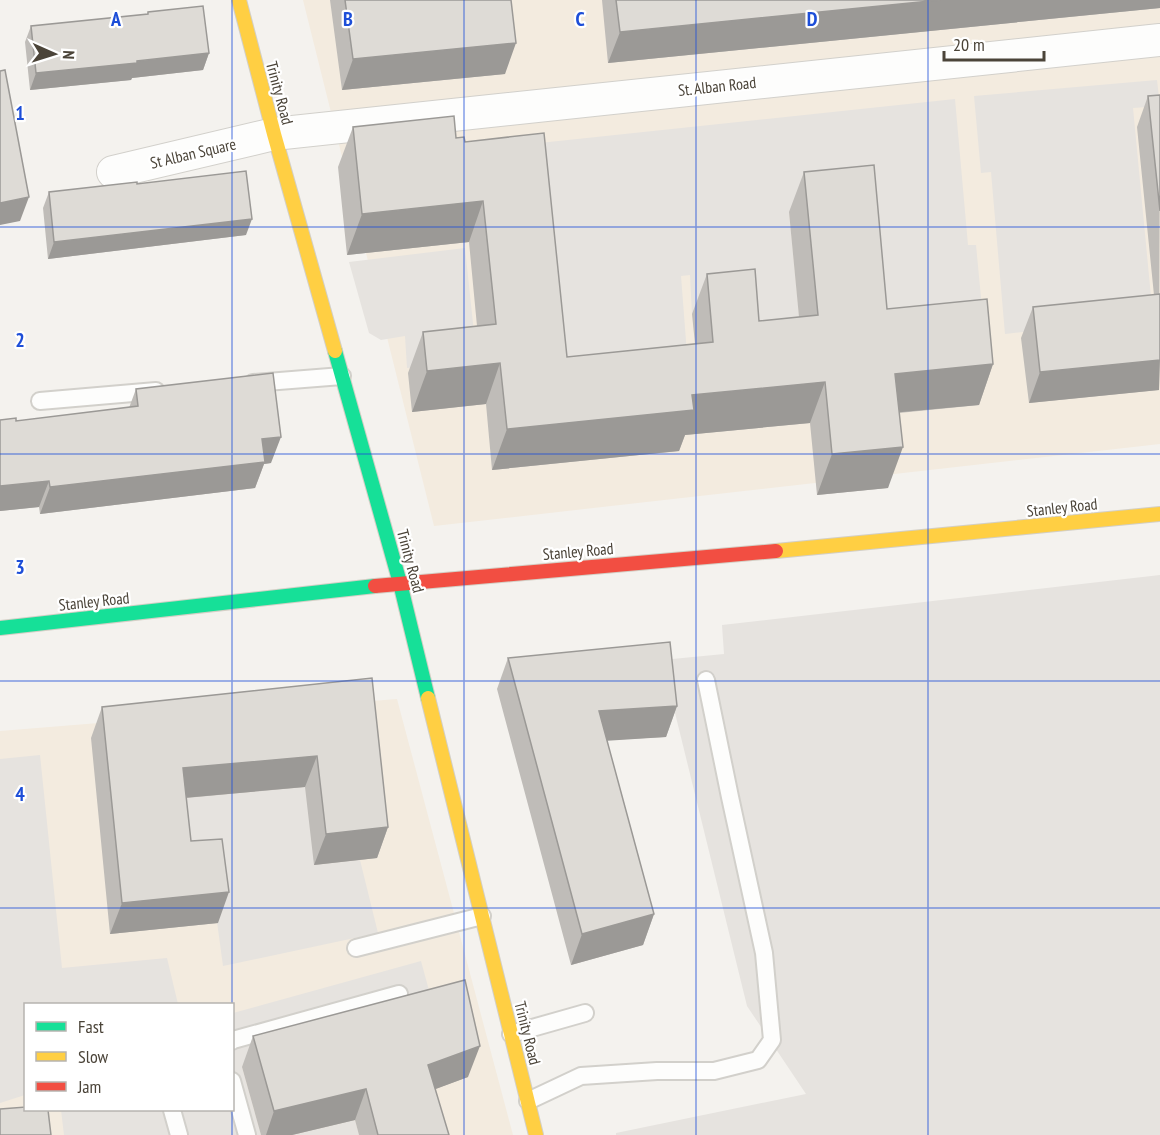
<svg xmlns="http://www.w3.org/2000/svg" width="1160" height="1135" font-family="'PT Sans Narrow',sans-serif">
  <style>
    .commercial { fill: #f3ebdf; fill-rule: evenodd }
    .parking { fill: #e6e3df }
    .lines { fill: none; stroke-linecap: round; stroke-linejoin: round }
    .lane-casing { stroke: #d2d0cb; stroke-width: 20 }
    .street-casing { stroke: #d2d0cb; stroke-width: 34 }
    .fast-casing { stroke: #d3cfc5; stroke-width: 16 }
    .slow-casing { stroke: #d3cfc5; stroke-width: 16 }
    .jam-casing { stroke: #d3cfc5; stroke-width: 16 }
    .lane { stroke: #fdfdfc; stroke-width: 16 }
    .street { stroke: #fdfdfc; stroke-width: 32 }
    .fast { stroke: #16e098; stroke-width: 14 }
    .slow { stroke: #ffcf43; stroke-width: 14 }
    .jam { stroke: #f24e42; stroke-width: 14 }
    .wall { fill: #bfbcb8 }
    .shaded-wall { fill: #9b9996 }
    .building { fill: #dedbd6; stroke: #9b9996; stroke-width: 1.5 }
    .grid { fill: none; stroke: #1d4ed8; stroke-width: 1.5; stroke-opacity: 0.55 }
    .labels { text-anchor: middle; stroke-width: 4.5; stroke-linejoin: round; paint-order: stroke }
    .street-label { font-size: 16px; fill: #4b4439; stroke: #fff }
    .grid-label { font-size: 20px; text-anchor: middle; font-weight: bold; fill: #1d4ed8; stroke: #fff; stroke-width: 4.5; stroke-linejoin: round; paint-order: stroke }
  </style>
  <rect width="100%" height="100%" fill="#f4f2ee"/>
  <path class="commercial" d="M303,0H1160V444L434,526Z
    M397,699L513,1135H0V731ZM26,1004H232V1110H26Z"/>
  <path class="parking" d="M1157,80L1160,106L1133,108L1153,318L1005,334L991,172L981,173L974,96Z
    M955,99L968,245H976L985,339L873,350L789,212L803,356L740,310L692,314L690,275L681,276L689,380L556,393L530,144Z
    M465,248L477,361L407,368L405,336L381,340L369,333L349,262Z
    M1160,575V1135H616V1133L806,1094L747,1006L662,660L724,654L722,625Z
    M40,755L62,968L167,958L178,1004H26L25,1095L0,1103V759Z
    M305,787L360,860L378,933L223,966L210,870L180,872L172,799Z
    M421,961L436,1016L242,1067L261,1135H64L61,1110H232L233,1013Z
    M355,1120L359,1135H292Z"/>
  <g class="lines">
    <g class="lane-casing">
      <path id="lane" d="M253,383L342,376
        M40,401L156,391
        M356,948L482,916
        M511,1034L585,1013
        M232,1041L233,1040L399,994
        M232,1081L247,1135
        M528,1101L581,1076L657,1071H714L758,1060L772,1040L764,953L730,797L706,680
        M172,1110L179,1135"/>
    </g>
    <g class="street-casing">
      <path id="street" d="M113,172L274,134L1160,40"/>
    </g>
    <g class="fast-casing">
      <path id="fast" d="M335,351L400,583L428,698
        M0,628L375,586"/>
    </g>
    <g class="slow-casing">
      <path id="slow" d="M239,0L274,134L335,351
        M776,551L1160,514
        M428,698L536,1135"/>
    </g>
    <g class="jam-casing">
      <path id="jam" d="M375,586L776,551"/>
    </g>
    <use href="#lane" class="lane"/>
    <use href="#street" class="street"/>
    <use href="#fast" class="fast"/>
    <use href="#slow" class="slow"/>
    <use href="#jam" class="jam"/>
  </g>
  <path class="wall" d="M330,0H511L505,74L342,90Z
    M602,0H1160V8L608,63Z
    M148,12L209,53L203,70L132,78L131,80L30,90L25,42L31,26L147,15Z
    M1160,95L1159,390L1029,403L1021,338L1033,307L1154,295L1137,127L1148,96Z
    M353,127L456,138L465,142L567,357L695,344L692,314L707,274L759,321L799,317L789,212L804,172L887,309L993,364L979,405L899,413L888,488L817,495L810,423L685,435L679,451L492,470L486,404L412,412L408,373L423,332L477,326L469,242L347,255L338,167Z
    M137,184L246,235L48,259L43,208L49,192Z
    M136,389L271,463L264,464L255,488L40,514L39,507L0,511V420L16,421L129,408Z
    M508,658L677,706L666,737L607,740L654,914L643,945L571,965L497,689Z
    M372,678L388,827L377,858L314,865L305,787L186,798L191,841L218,923L110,934L91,738L102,707Z
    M253,1036L468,1077L435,1089L449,1135H359L355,1120L292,1135H261L242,1067Z"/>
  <path class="shaded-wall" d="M940,0H1160V8L608,63L620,32Z
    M516,43L505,74L342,90L353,59Z
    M209,53L203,70L132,78L131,80L30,90L36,73Z
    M29,197L20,221L0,225V203Z
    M483,201L469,242L347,255L362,214Z
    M252,219L246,235L48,259L54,242Z
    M1160,360L1159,390L1029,403L1040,372Z
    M500,363L486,404L412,412L427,371Z
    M993,364L979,405L880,414L895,374Z
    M825,382L810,423L685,435L679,451L492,470L507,429L692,395Z
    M281,437L271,463L264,464L255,488L40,514L50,487L262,439Z
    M903,447L888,488L817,495L832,454Z
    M49,481L39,507L0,511V486Z
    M677,706L666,737L588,742L599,711Z
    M317,756L305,787L172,799L183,768Z
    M388,827L377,858L314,865L326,834Z
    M229,892L218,923L110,934L122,903Z
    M654,914L643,945L571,965L582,934Z
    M480,1046L468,1077L417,1096L428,1065Z
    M366,1089L355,1120L292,1135H266L274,1111Z"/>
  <path class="building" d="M345,0H511L516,43L353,59Z
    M616,0H940L620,32Z
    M203,6L209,53L137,61V63L36,73L31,26L148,14V12Z
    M5,70L29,197L0,203V71Z
    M1160,95V211L1148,96Z
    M454,116L456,138L464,137L465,142L544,133L567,357L713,342L707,274L755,269L759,321L818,315L804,172L874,165L887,309L987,299L993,364L895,374L903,447L832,454L825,382L692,395L694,410L507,429L500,363L427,371L423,332L496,324L483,201L362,214L353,127Z
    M246,171L252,219L54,242L49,192L137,182V184Z
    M1160,294V360L1040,372L1033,307Z
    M273,373L281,437L262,439L265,462L50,487L49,481L0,486V420L16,418V421L138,406L136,389Z
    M670,642L677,706L599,711L654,914L582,934L508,658Z
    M372,678L388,827L326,834L317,756L183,768L191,841L222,839L229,892L122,903L102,707Z
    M465,980L480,1046L428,1065L449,1135H378L366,1089L274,1111L253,1036Z
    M26,1107V1110H48L51,1135H0V1109Z"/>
  <path class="grid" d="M232,0V1004M464,0V1135M696,0V1135M928,0V1135M0,227H1160M0,454H1160M0,681H1160M0,908H1160M232,1110V1135"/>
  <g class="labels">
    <g class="street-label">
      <text transform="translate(717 86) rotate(-6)" y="6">St. Alban Road</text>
      <text transform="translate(280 93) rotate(75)" y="6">Trinity Road</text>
      <text transform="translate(193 153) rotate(-13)" y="6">St Alban Square</text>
      <text transform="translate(1062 507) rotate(-6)" y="6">Stanley Road</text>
      <text transform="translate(578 551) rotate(-5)" y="6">Stanley Road</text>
      <text transform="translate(411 561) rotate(75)" y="6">Trinity Road</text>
      <text transform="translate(94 601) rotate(-6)" y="6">Stanley Road</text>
      <text transform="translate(528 1033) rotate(76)" y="6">Trinity Road</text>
    </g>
  </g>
  <g class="grid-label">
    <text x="116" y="26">A</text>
    <text x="348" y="26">B</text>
    <text x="580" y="26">C</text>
    <text x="812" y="26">D</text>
    <text x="20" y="120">1</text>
    <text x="20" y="347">2</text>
    <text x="20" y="574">3</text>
    <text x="20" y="801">4</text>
  </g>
  <rect x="24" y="1003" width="210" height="108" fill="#ffffff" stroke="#b7b4b0" stroke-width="1.5"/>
  <rect x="36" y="1022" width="30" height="9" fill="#16e098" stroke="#b7b4b0" stroke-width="1.5"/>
  <text x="78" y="1033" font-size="18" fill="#4b4439">Fast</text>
  <rect x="36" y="1052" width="30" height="9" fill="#ffcf43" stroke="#b7b4b0" stroke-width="1.5"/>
  <text x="78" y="1063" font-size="18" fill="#4b4439">Slow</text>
  <rect x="36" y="1082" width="30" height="9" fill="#f24e42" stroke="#b7b4b0" stroke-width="1.5"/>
  <text x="78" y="1093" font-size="18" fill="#4b4439">Jam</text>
  <g transform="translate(54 54) rotate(93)" stroke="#ffffff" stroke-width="4.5" paint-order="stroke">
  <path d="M0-4.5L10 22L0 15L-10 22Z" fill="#4b4439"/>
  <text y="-9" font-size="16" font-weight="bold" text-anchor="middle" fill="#4b4439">N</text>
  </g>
  <path d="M944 51v9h100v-9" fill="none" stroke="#4b4439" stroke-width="3"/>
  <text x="953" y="51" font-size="18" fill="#4b4439" stroke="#ffffff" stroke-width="4.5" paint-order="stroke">20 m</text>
</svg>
